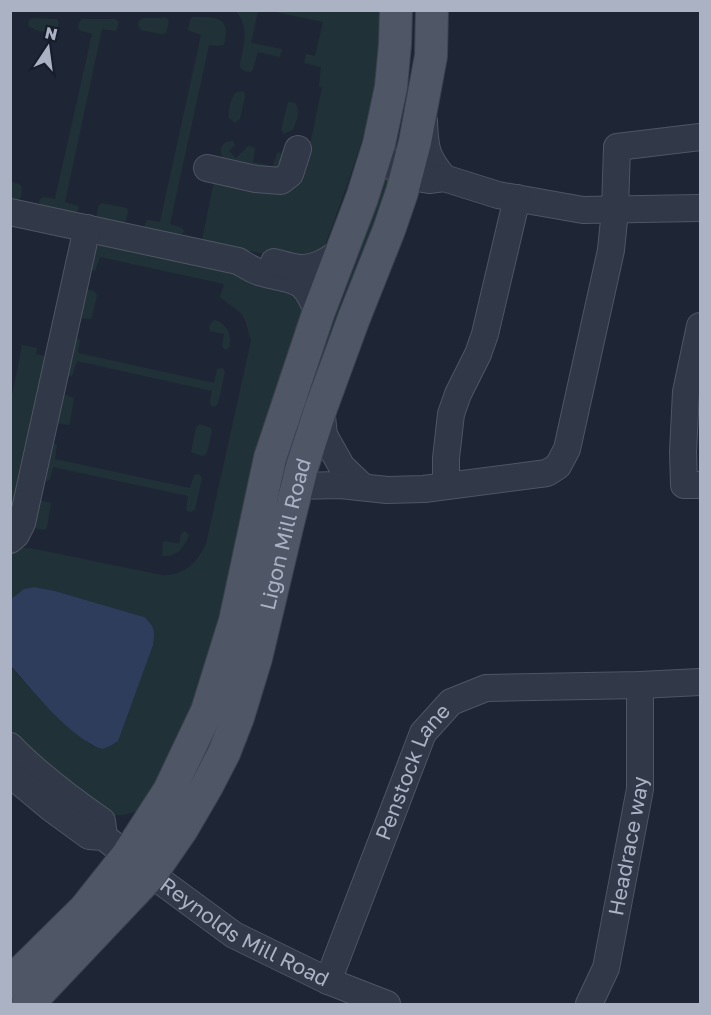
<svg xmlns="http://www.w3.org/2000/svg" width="711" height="1015" font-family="'Golos Text',sans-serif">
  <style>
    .green { fill: #203237 }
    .water { fill: #2e3d5c }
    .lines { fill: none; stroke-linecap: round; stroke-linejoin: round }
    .minor-casing { stroke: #4f5565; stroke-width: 28 }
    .major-casing { stroke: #3b4150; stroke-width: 34 }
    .minor { stroke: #313847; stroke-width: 26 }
    .major { stroke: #4f5767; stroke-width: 32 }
    .labels { text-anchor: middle; stroke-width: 6; stroke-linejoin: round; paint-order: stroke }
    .street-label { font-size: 21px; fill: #abb2c4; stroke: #171d2b }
  </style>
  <rect width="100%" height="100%" fill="#1e2636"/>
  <path class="green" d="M236,11H258L251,43L282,49L280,57L258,52L253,69L251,72C246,72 243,71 240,67V63C244,44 250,28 236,11Z
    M271,11H383L376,98L348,182L323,251L319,255L275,256L208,243L202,240L213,186L217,180L276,191L309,149L322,88L319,86L321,67L304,63L306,54L315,56L323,22Z
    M193,17C217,17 231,16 224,45L219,46L209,45L170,224L182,228L184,231L181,236L148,229L145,227V224L147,220L160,222L201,35L188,30L190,20Z
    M33,18L57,19L59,23L56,32C49,34 34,31 28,25L29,20Z
    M143,18H167L169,22L166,33L161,34L141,30L138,26L139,21Z
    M82,19H115L119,23L116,31L102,29L65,202L78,206V211L73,213L41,206L39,202L40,199L43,197L55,199L92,34L79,30L78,24Z
    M242,91L244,92L245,96L240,119L235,123L229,118C228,110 231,98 236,92Z
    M288,102L295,103C301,111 296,122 293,130L284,134L281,130Z
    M233,141L235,145L229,151L236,158L248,146H251L255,148L253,162L273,166L277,153L279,152L284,154L279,172L224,160C219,154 220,146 226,142Z
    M385,177L389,182L388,189L286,476H282L280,459Z
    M11,182L19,184L22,187L21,197L18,200L11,199Z
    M101,203L127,208L128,212L126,220L123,223L98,217L97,215L98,207Z
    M103,244L293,286L307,305L220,639L192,722L140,810C130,814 122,816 111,815L11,738L10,666C36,695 61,725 93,746L144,617L55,591L34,587L24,589L11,599V552L18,548H30L161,575C183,577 197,563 206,544L251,341L246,323L242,314L220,297L224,284L100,257L95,271L90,270C92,258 89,248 103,244Z
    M85,289L94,291L97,295L92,316L91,319L78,318Z
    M215,320C228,324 232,336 229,348L225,350L222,346L224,334L210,331C209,326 210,322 215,320Z
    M76,337L80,340L78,353L214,383L217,369L223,368L225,372L218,404L213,407C207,403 212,396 212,391L77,361L73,374L71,376H69L66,373Z
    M22,345L37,348L36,354L49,357L11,526V401Z
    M63,394L74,398L70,422L69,425L56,423Z
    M200,424L211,428L212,431L207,452L205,455L202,456L191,452L196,428Z
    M53,442L57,445L55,459L190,488L194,475L199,474L202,478L195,510L190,512L187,511L186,509L188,496L53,467L50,479L48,481L43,479Z
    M39,500L51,503L47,527L45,530L33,528Z
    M185,531L189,535C185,548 176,557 162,556L163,542L166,541L179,544L181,534Z"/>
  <path class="water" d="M34,587L55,591L144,617C155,627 155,631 153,645L118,741L110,746L102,749C71,739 33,691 11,666V599L24,589Z"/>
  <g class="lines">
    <g class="minor-casing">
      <g id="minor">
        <path d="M424,121C425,148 426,157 444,178"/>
        <path d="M379,144L385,161L406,176L429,180L444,178L498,195L583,210L700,208"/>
        <path d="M207,168L256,179L281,181L290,174L298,149"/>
        <path d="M10,212L238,261C245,265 252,270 259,272C295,283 303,273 318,314"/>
        <path d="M274,262C282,264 293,268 302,268C317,268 330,259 341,251"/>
        <path d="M700,326L686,392L683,452L684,485H700"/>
        <path d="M321,408L324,435L342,467L363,487"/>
        <path d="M446,486V458L451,414L458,394L478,354L485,334L517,198"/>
        <path d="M262,496L297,486L340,485L387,490L424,489L547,473L558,466L567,449L611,250L615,210L617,147L700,137"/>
        <path d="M10,540L16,535L22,523L87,228"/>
        <path d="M10,746C38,775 69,798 102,821L104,837"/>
        <path id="s1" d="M10,774L52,809L89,836L104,837L140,866L234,935L328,981L387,1004"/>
        <path id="s2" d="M328,981L423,733L451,702L486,688L640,685L700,682"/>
        <path id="s3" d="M589,1004L606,968L640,789V685"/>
      </g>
    </g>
    <g class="major-casing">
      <g id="major">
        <path d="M10,983L85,909L127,856L169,791L207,711L235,621L270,458L318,314L362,198L379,144L391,87L395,44L396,10"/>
        <path id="s4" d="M28,1004L151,874L182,829L207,786L224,753L238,717L256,658L288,523L302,467L321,408L354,318L389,230L402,192L415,142L431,56L432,10"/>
      </g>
    </g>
    <use href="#minor" class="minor"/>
    <use href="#major" class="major"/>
  </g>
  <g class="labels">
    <g class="street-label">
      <text dy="7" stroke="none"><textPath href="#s4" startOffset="548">Ligon Mill Road</textPath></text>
      <text dy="7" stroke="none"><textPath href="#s2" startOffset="226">Penstock Lane</textPath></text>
      <text dy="7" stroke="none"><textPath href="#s3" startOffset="164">Headrace way</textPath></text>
      <text dy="7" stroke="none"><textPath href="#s1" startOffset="286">Reynolds Mill Road</textPath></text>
    </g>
  </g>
  <rect width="711" height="1015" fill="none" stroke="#abb2c4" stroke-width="24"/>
  <g transform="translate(48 48) rotate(13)" stroke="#171d2b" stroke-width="4.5" paint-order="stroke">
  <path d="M0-4.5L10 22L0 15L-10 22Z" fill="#abb2c4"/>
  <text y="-9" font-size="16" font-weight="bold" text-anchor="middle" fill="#abb2c4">N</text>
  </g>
</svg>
